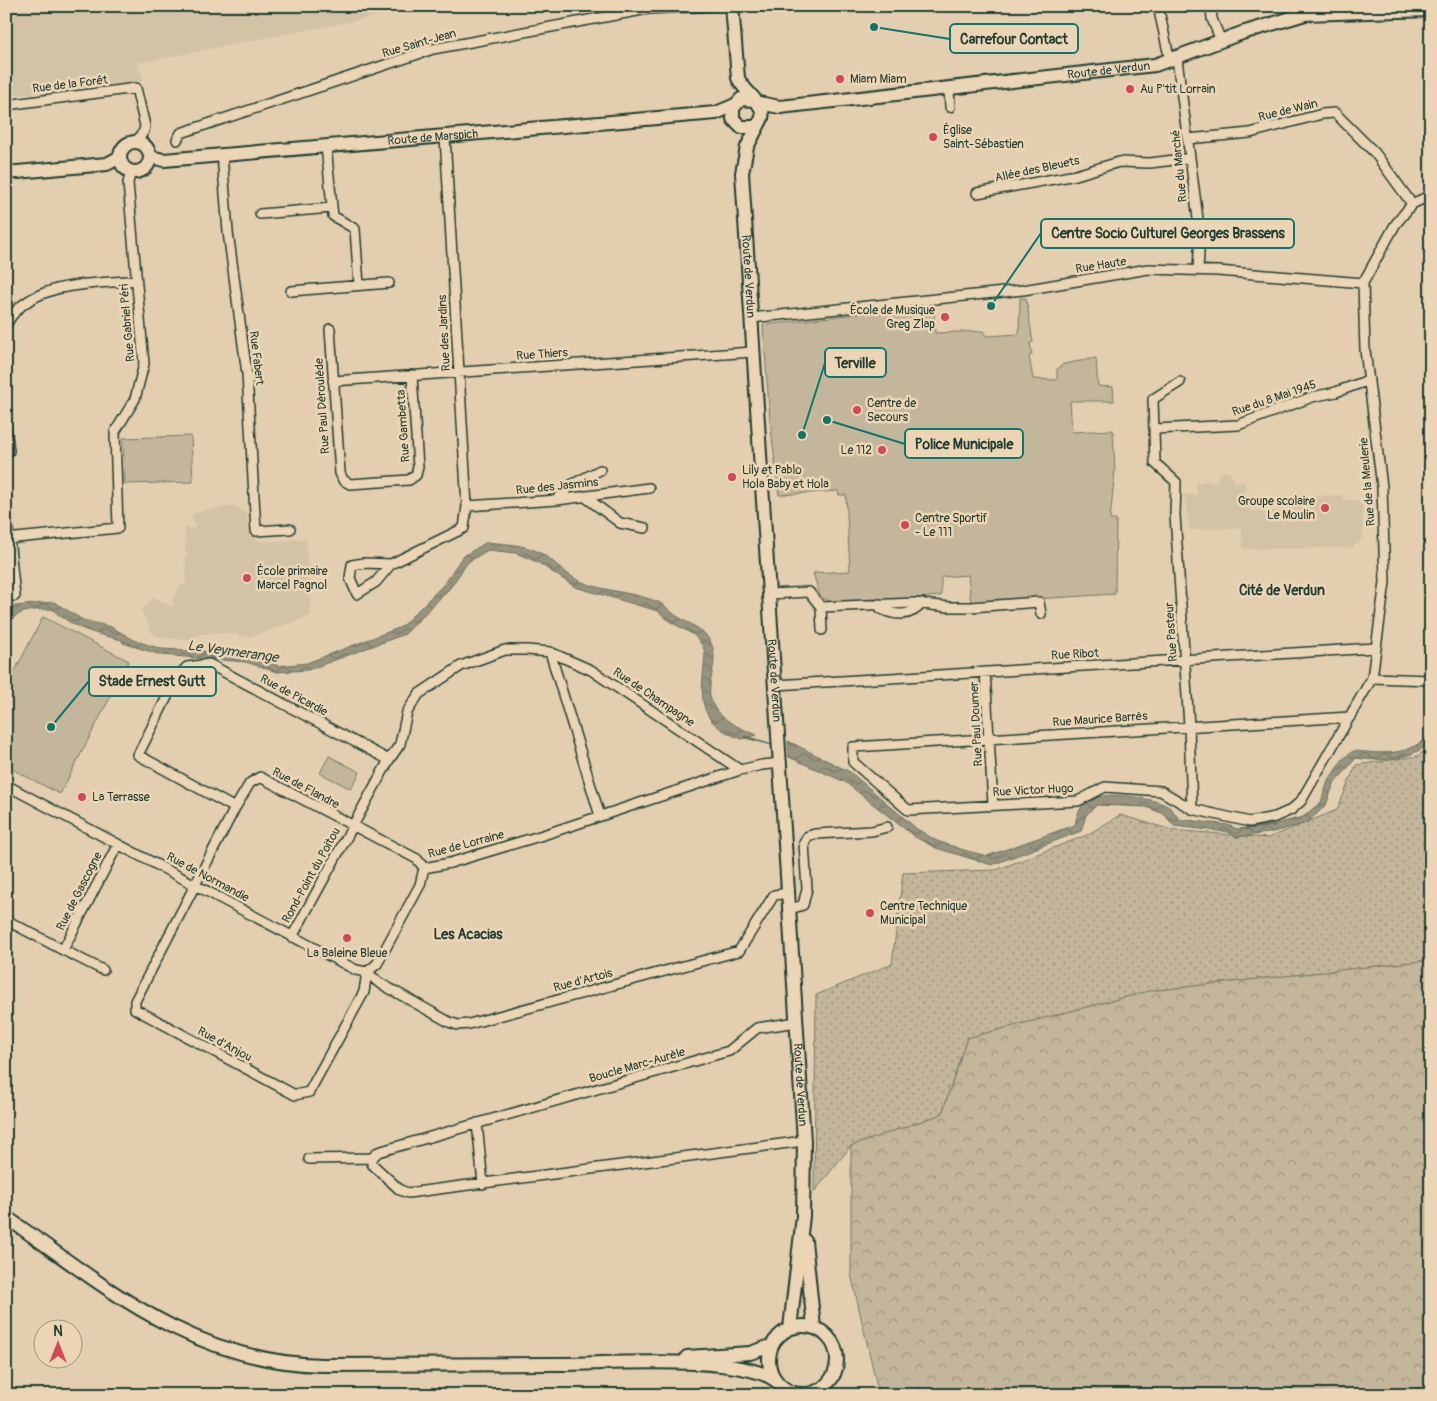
<svg xmlns="http://www.w3.org/2000/svg" width="1437" height="1401" font-family="Pangolin,sans-serif">
  <style>
    .built { fill: #d2c3a4 }
    .grass { fill: url(#grass-dots); stroke: #717a68 }
    .forest { fill: url(#forest-crowns); stroke: #717a68 }
    .park { fill: #c3b69b; stroke: #717a68 }
    .water { fill: url(#water-waves); stroke: #667161 }
    .lines { fill: none; stroke-linecap: round; stroke-linejoin: round }
    .stream { stroke: #667161; stroke-width: 2.5 }
    .street-casing { stroke: #1f3d34; stroke-width: 12 }
    .secondary-casing { stroke: #1f3d34; stroke-width: 16 }
    .street { stroke: #ebd5b4; stroke-width: 9 }
    .secondary { stroke: #ebd5b4; stroke-width: 12 }
    .poi-dot { fill: #d1495b; stroke: #ebd5b4; stroke-width: 2 }
    .labels { text-anchor: middle; stroke-width: 5; stroke-linejoin: round; paint-order: stroke }
    .street-label { font-size: 12px; fill: #1f3d34; stroke: #ebd5b4 }
    .poi-label { font-size: 12px; fill: #1f3d34; stroke: #ebd5b4; text-anchor: start }
    .neighbourhood-label { font-size: 14px; font-weight: bold; fill: #1f3d34; stroke: #ebd5b4 }
    .water-label { font-size: 14px; font-style: italic; fill: #314a3f; stroke: #ebd5b4 }
    .leader { fill: none; stroke: #0f766e; stroke-width: 2 }
    .callout-dot { fill: #0f766e; stroke: #ebd5b4; stroke-width: 2 }
    .callout { fill: #ebd5b4; stroke: #0f766e; stroke-width: 2 }
    .callout-label { font-size: 14px; text-anchor: middle; font-weight: bold; fill: #1f3d34 }
  </style>
  <defs>
    <pattern id="grass-dots" width="8" height="8" patternUnits="userSpaceOnUse" patternTransform="scale(1.25)"><rect width="8" height="8" fill="#c3b69b"/><path d="M2 2h.1M6 6h.1" fill="none" stroke="#9e957f" stroke-width="1.8" stroke-linecap="round"/></pattern>
    <pattern id="forest-crowns" width="20" height="18" patternUnits="userSpaceOnUse" patternTransform="scale(1.25)"><rect width="20" height="18" fill="#c3b69b"/><path d="M2 6a3 3 0 1 1 6 0M12 15a3 3 0 1 1 6 0" fill="none" stroke="#9e957f"/></pattern>
    <pattern id="water-waves" width="16" height="10" patternUnits="userSpaceOnUse" patternTransform="scale(1.25)"><rect width="16" height="10" fill="#96947f"/><path d="M0 5q4-4 8 0t8 0" fill="none" stroke="#7a7a69"/></pattern>
  </defs>
  <rect width="100%" height="100%" fill="#e3cfaf"/>
  <filter id="ink" filterUnits="userSpaceOnUse"><feTurbulence type="fractalNoise" baseFrequency=".02" numOctaves="2"/><feDisplacementMap in="SourceGraphic" scale="10" xChannelSelector="R" yChannelSelector="G"/><feConvolveMatrix kernelMatrix="1 2 1 2 8 2 1 2 1" color-interpolation-filters="sRGB"/></filter>
  <g filter="url(#ink)">
    <path class="built" d="M6,6H431L138,63L143,81L6,96Z
      M1224,471L1231,473L1234,482H1245L1246,499H1250V511H1289L1288,497L1343,495V500H1358V503H1362L1363,540H1359V544H1354V548L1243,549L1241,528L1190,530L1184,494L1197,495L1196,483L1211,481V483H1217L1218,474Z
      M230,506L237,507L247,514L251,533L259,542L306,539L311,616L250,637L225,633L204,634L187,640L158,637L152,633L141,610L155,597L171,607L174,603L171,601L182,584H186L185,555H188L185,553V542L187,540H185V528H195V524H193L192,515L201,511Z"/>
    <path class="grass" d="M1431,746V960L1149,991L967,1038L942,1114L851,1146L814,1192L816,995L892,964L903,873L996,870L1087,835L1120,815L1172,830L1268,838L1337,810L1356,765L1418,756Z"/>
    <path class="forest" d="M1431,960V1395H879L851,1274V1146L942,1114L967,1038L1149,991Z"/>
    <path class="park" d="M1020,298H1026L1033,342L1030,343L1032,355L1029,356L1033,379L1057,380V369L1064,364L1096,358L1098,386L1113,387L1114,401H1070L1072,432L1113,430L1115,470L1110,520H1116L1115,594L971,603L968,575L941,577V596L835,604L820,596L813,573L850,571L846,495H839L838,491L779,495L770,420L763,325L899,309L900,316L934,313L935,333L983,331L986,336L1019,334Z
      M191,436L193,482L125,484L123,438Z
      M43,617L129,661L60,794L6,766V688Z
      M329,756L360,772L351,789L320,773Z"/>
    <path class="water" d="M487,542C505,544 522,544 539,552C554,560 566,576 582,582C606,592 634,592 658,602C666,605 672,614 680,618C688,623 698,627 705,634C736,669 670,703 757,735L742,739C693,722 702,695 705,653L703,646L694,635L669,621L658,611L575,587L539,563L516,553L488,550L468,562L450,588L405,634L308,670L277,672L246,662L161,655L123,643L122,640C93,633 74,629 52,609C34,610 14,609 6,628V607L54,602L83,620L111,627L136,641L162,649L245,654L279,666L307,663L401,627L444,584L462,557Z
      M1431,733V743C1408,760 1383,762 1356,758L1334,784L1326,805L1307,823L1269,833L1236,837L1227,832L1174,826L1164,814L1146,807L1097,805L1086,815L1081,831L992,865L936,848L915,837L845,782L789,757L788,741L850,772L917,829L937,841L967,851L987,856L1075,825C1077,815 1079,808 1087,801C1101,790 1154,797 1169,807C1173,810 1176,815 1179,819L1228,825L1237,829L1268,826L1303,817L1321,802L1328,781L1343,759L1353,751C1382,753 1409,758 1431,733Z"/>
    <g class="lines">
      <path class="stream" d="M745,737L774,745
        M1245,829L1274,825"/>
      <g class="street-casing">
        <path id="street" d="M1158,6L1170,61
          M1211,6L1212,19L1221,41
          M1177,59L1200,234L1198,270
          M949,87L950,107
          M6,105L136,88L145,126L144,131L136,142
          M1188,139L1250,133L1322,114L1335,113L1375,153L1412,204
          M177,140L181,133L433,49L648,9L709,6
          M326,146L333,216L355,229L359,285
          M222,155L228,232L247,374L256,531L290,529
          M977,193L1076,175L1119,162L1150,163L1190,158
          M260,214L332,208
          M291,291L389,283
          M751,318L1023,290L1148,269L1218,271L1363,283
          M6,325C29,280 93,285 136,280
          M330,329L340,473L343,480L350,484L409,480L416,475L418,467L412,375
          M333,381L753,352
          M1180,382L1153,399L1155,463L1176,482L1175,515L1189,726L1192,809
          M6,428L9,451
          M1154,429L1238,425L1312,397L1336,392L1369,380
          M584,496L620,523L645,528
          M557,499L571,485L600,470
          M467,506L557,500L649,488
          M6,508L15,596H6
          M6,539L118,528L115,432L135,399L144,364L128,183L131,171
          M391,564L364,563L352,565L350,578L357,594L376,582L391,564L464,528L467,506L445,137
          M770,594L809,592L821,607
          M879,604L881,609C895,616 912,617 922,603
          M822,630L821,607L914,603L949,607H971L1039,602L1041,614
          M550,652L600,816
          M985,672L993,804
          M1372,678L1431,680
          M776,685L1375,648
          M1350,717L853,747V762L908,810L1078,801L1105,787L1161,791L1192,809L1250,822L1275,817L1291,810L1301,801L1372,678L1385,582L1382,487L1365,350L1363,283L1395,225L1412,204L1431,195
          M6,785L356,970L367,972
          M235,808L138,755L177,677L187,667L209,664L389,760
          M424,868L450,863L543,835L740,770L762,765L781,763
          M790,909L803,905L807,889L804,843L808,836L815,834L872,831L887,827
          M6,920L63,950L118,844
          M292,937L389,760L400,744L407,712L419,694L461,666L505,650H527L550,652L591,670L740,770
          M63,950L103,970
          M367,972L364,992L309,1092L295,1095L135,1009V1001L235,808L250,783L260,777L417,859L424,868
          M367,972L378,982L449,1022L458,1025L469,1024L739,951L774,895L789,893
          M367,972L377,964L420,885L424,868
          M797,1022L757,1028L729,1051L378,1152L372,1158V1164L400,1190L408,1193L804,1141
          M477,1123L483,1184
          M309,1159L372,1158"/>
      </g>
      <g class="secondary-casing">
        <g id="secondary">
          <path d="M732,6L738,78C744,94 777,110 755,127H741L733,119V108L741,99L754,100"/>
          <path id="s1" d="M759,103L780,107L1155,65L1242,33L1305,14L1431,10"/>
          <path id="s2" d="M759,124L747,147L742,173L804,1141L803,1216L790,1328"/>
          <circle cx="135" cy="157" r="15"/>
          <path id="s3" d="M150,157L164,160L716,113L735,105"/>
          <path d="M6,173L107,164L120,157"/>
          <path d="M6,1217C107,1288 192,1362 322,1365C400,1365 479,1364 558,1364C608,1364 737,1354 775,1380"/>
          <path d="M805,1241L814,1327"/>
          <circle cx="803" cy="1360" r="34"/>
          <path d="M687,1357L750,1353L771,1346"/>
        </g>
      </g>
      <use href="#street" class="street"/>
      <use href="#secondary" class="secondary"/>
    </g>
  </g>
  <g class="poi-dot">
    <circle cx="840" cy="79" r="5"/>
    <circle cx="1130" cy="89" r="5"/>
    <circle cx="933" cy="137" r="5"/>
    <circle cx="945" cy="317" r="5"/>
    <circle cx="857" cy="410" r="5"/>
    <circle cx="882" cy="450" r="5"/>
    <circle cx="732" cy="477" r="5"/>
    <circle cx="1325" cy="508" r="5"/>
    <circle cx="905" cy="525" r="5"/>
    <circle cx="247" cy="578" r="5"/>
    <circle cx="82" cy="797" r="5"/>
    <circle cx="870" cy="913" r="5"/>
    <circle cx="347" cy="938" r="5"/>
  </g>
  <g class="labels">
    <g class="street-label">
      <text transform="translate(419 43) rotate(-16)" y="4">Rue Saint-Jean</text>
      <text dy="4" stroke="none"><textPath href="#s1" startOffset="352">Route de Verdun</textPath></text>
      <text transform="translate(70 84) rotate(-7)" y="4">Rue de la Forêt</text>
      <text transform="translate(1288 110) rotate(-14)" y="4">Rue de Wain</text>
      <text dy="4" stroke="none"><textPath href="#s3" startOffset="284">Route de Marspich</textPath></text>
      <text transform="translate(1179 166) rotate(-96)" y="4">Rue du Marché</text>
      <text transform="translate(1037 169) rotate(-12)" y="4">Allée des Bleuets</text>
      <text transform="translate(1101 265) rotate(-9)" y="4">Rue Haute</text>
      <text dy="4" stroke="none"><textPath href="#s2" startOffset="156">Route de Verdun</textPath></text>
      <text transform="translate(127 323) rotate(-95)" y="4">Rue Gabriel Péri</text>
      <text transform="translate(444 333) rotate(-93)" y="4">Rue des Jardins</text>
      <text transform="translate(542 354) rotate(-4)" y="4">Rue Thiers</text>
      <text transform="translate(257 358) rotate(83)" y="4">Rue Fabert</text>
      <text transform="translate(1274 398) rotate(-19)" y="4">Rue du 8 Mai 1945</text>
      <text transform="translate(322 406) rotate(-94)" y="4">Rue Paul Dèroulède</text>
      <text transform="translate(403 426) rotate(-94)" y="4">Rue Gambetta</text>
      <text transform="translate(1367 482) rotate(-95)" y="4">Rue de la Meulerie</text>
      <text transform="translate(557 486) rotate(-6)" y="4">Rue des Jasmins</text>
      <text transform="translate(1171 632) rotate(-94)" y="4">Rue Pasteur</text>
      <text transform="translate(1075 654) rotate(-3)" y="4">Rue Ribot</text>
      <text dy="4" stroke="none"><textPath href="#s2" startOffset="561">Route de Verdun</textPath></text>
      <text transform="translate(294 695) rotate(28)" y="4">Rue de Picardie</text>
      <text transform="translate(654 697) rotate(34)" y="4">Rue de Champagne</text>
      <text transform="translate(1100 719) rotate(-4)" y="4">Rue Maurice Barrès</text>
      <text transform="translate(976 724) rotate(-93)" y="4">Rue Paul Doumer</text>
      <text transform="translate(306 788) rotate(28)" y="4">Rue de Flandre</text>
      <text transform="translate(1033 790) rotate(-3)" y="4">Rue Victor Hugo</text>
      <text transform="translate(466 844) rotate(-15)" y="4">Rue de Lorraine</text>
      <text transform="translate(311 875) rotate(-61)" y="4">Rond-Point du Poitou</text>
      <text transform="translate(208 877) rotate(28)" y="4">Rue de Normandie</text>
      <text transform="translate(79 891) rotate(-63)" y="4">Rue de Gascogne</text>
      <text transform="translate(583 980) rotate(-15)" y="4">Rue d'Artois</text>
      <text transform="translate(225 1044) rotate(28)" y="4">Rue d'Anjou</text>
      <text transform="translate(637 1065) rotate(-16)" y="4">Boucle Marc-Aurèle</text>
      <text dy="4" stroke="none"><textPath href="#s2" startOffset="966">Route de Verdun</textPath></text>
    </g>
    <g class="poi-label">
      <text x="850" y="83">Miam Miam</text>
      <text x="1140" y="93">Au P'tit Lorrain</text>
      <text x="943" y="134">Église<tspan x="943" dy="14">Saint-Sébastien</tspan></text>
      <text x="935" y="314" text-anchor="end">École de Musique<tspan x="935" dy="14">Greg Zlap</tspan></text>
      <text x="867" y="407">Centre de<tspan x="867" dy="14">Secours</tspan></text>
      <text x="872" y="454" text-anchor="end">Le 112</text>
      <text x="742" y="474">Lily et Pablo<tspan x="742" dy="14">Hola Baby et Hola</tspan></text>
      <text x="1315" y="505" text-anchor="end">Groupe scolaire<tspan x="1315" dy="14">Le Moulin</tspan></text>
      <text x="915" y="522">Centre Sportif<tspan x="915" dy="14">- Le 111</tspan></text>
      <text x="257" y="575">École primaire<tspan x="257" dy="14">Marcel Pagnol</tspan></text>
      <text x="92" y="801">La Terrasse</text>
      <text x="880" y="910">Centre Technique<tspan x="880" dy="14">Municipal</tspan></text>
      <text x="347" y="957" text-anchor="middle">La Baleine Bleue</text>
    </g>
    <g class="neighbourhood-label">
      <text x="1282" y="595">Cité de Verdun</text>
      <text x="468" y="939">Les Acacias</text>
    </g>
    <g class="water-label">
      <text transform="translate(233 651) rotate(8)" y="5">Le Veymerange</text>
    </g>
  </g>
  <path class="leader" d="M874 27L950 39M991 306L1041 233M802 435L825 363M827 420L905 444M51 727L89 681"/>
  <g class="callout-dot">
    <circle cx="874" cy="27" r="5"/>
    <circle cx="991" cy="306" r="5"/>
    <circle cx="802" cy="435" r="5"/>
    <circle cx="827" cy="420" r="5"/>
    <circle cx="51" cy="727" r="5"/>
  </g>
  <g class="callout">
    <rect x="950" y="24" width="128" height="29" rx="5"/>
    <rect x="1041" y="219" width="253" height="29" rx="5"/>
    <rect x="825" y="348" width="61" height="29" rx="5"/>
    <rect x="905" y="429" width="118" height="29" rx="5"/>
    <rect x="89" y="667" width="127" height="29" rx="5"/>
  </g>
  <g class="callout-label">
    <text x="1014" y="44">Carrefour Contact</text>
    <text x="1168" y="238">Centre Socio Culturel Georges Brassens</text>
    <text x="855" y="368">Terville</text>
    <text x="964" y="449">Police Municipale</text>
    <text x="152" y="686">Stade Ernest Gutt</text>
  </g>
  <rect width="1437" height="1401" fill="none" stroke="#ebd5b4" stroke-width="25"/>
  <rect x="12" y="12" width="1412" height="1376" fill="none" stroke="#1f3d34" stroke-width="2" filter="url(#ink)"/>
  <g transform="translate(58 1344)"><circle r="24" fill="#ebd5b4" stroke="#999881"/>
  <path d="M0-4L9 19L0 12L-9 19Z" fill="#d1495b"/>
  <text y="-8" font-size="14" font-weight="bold" text-anchor="middle" fill="#1f3d34">N</text>
  </g>
</svg>
